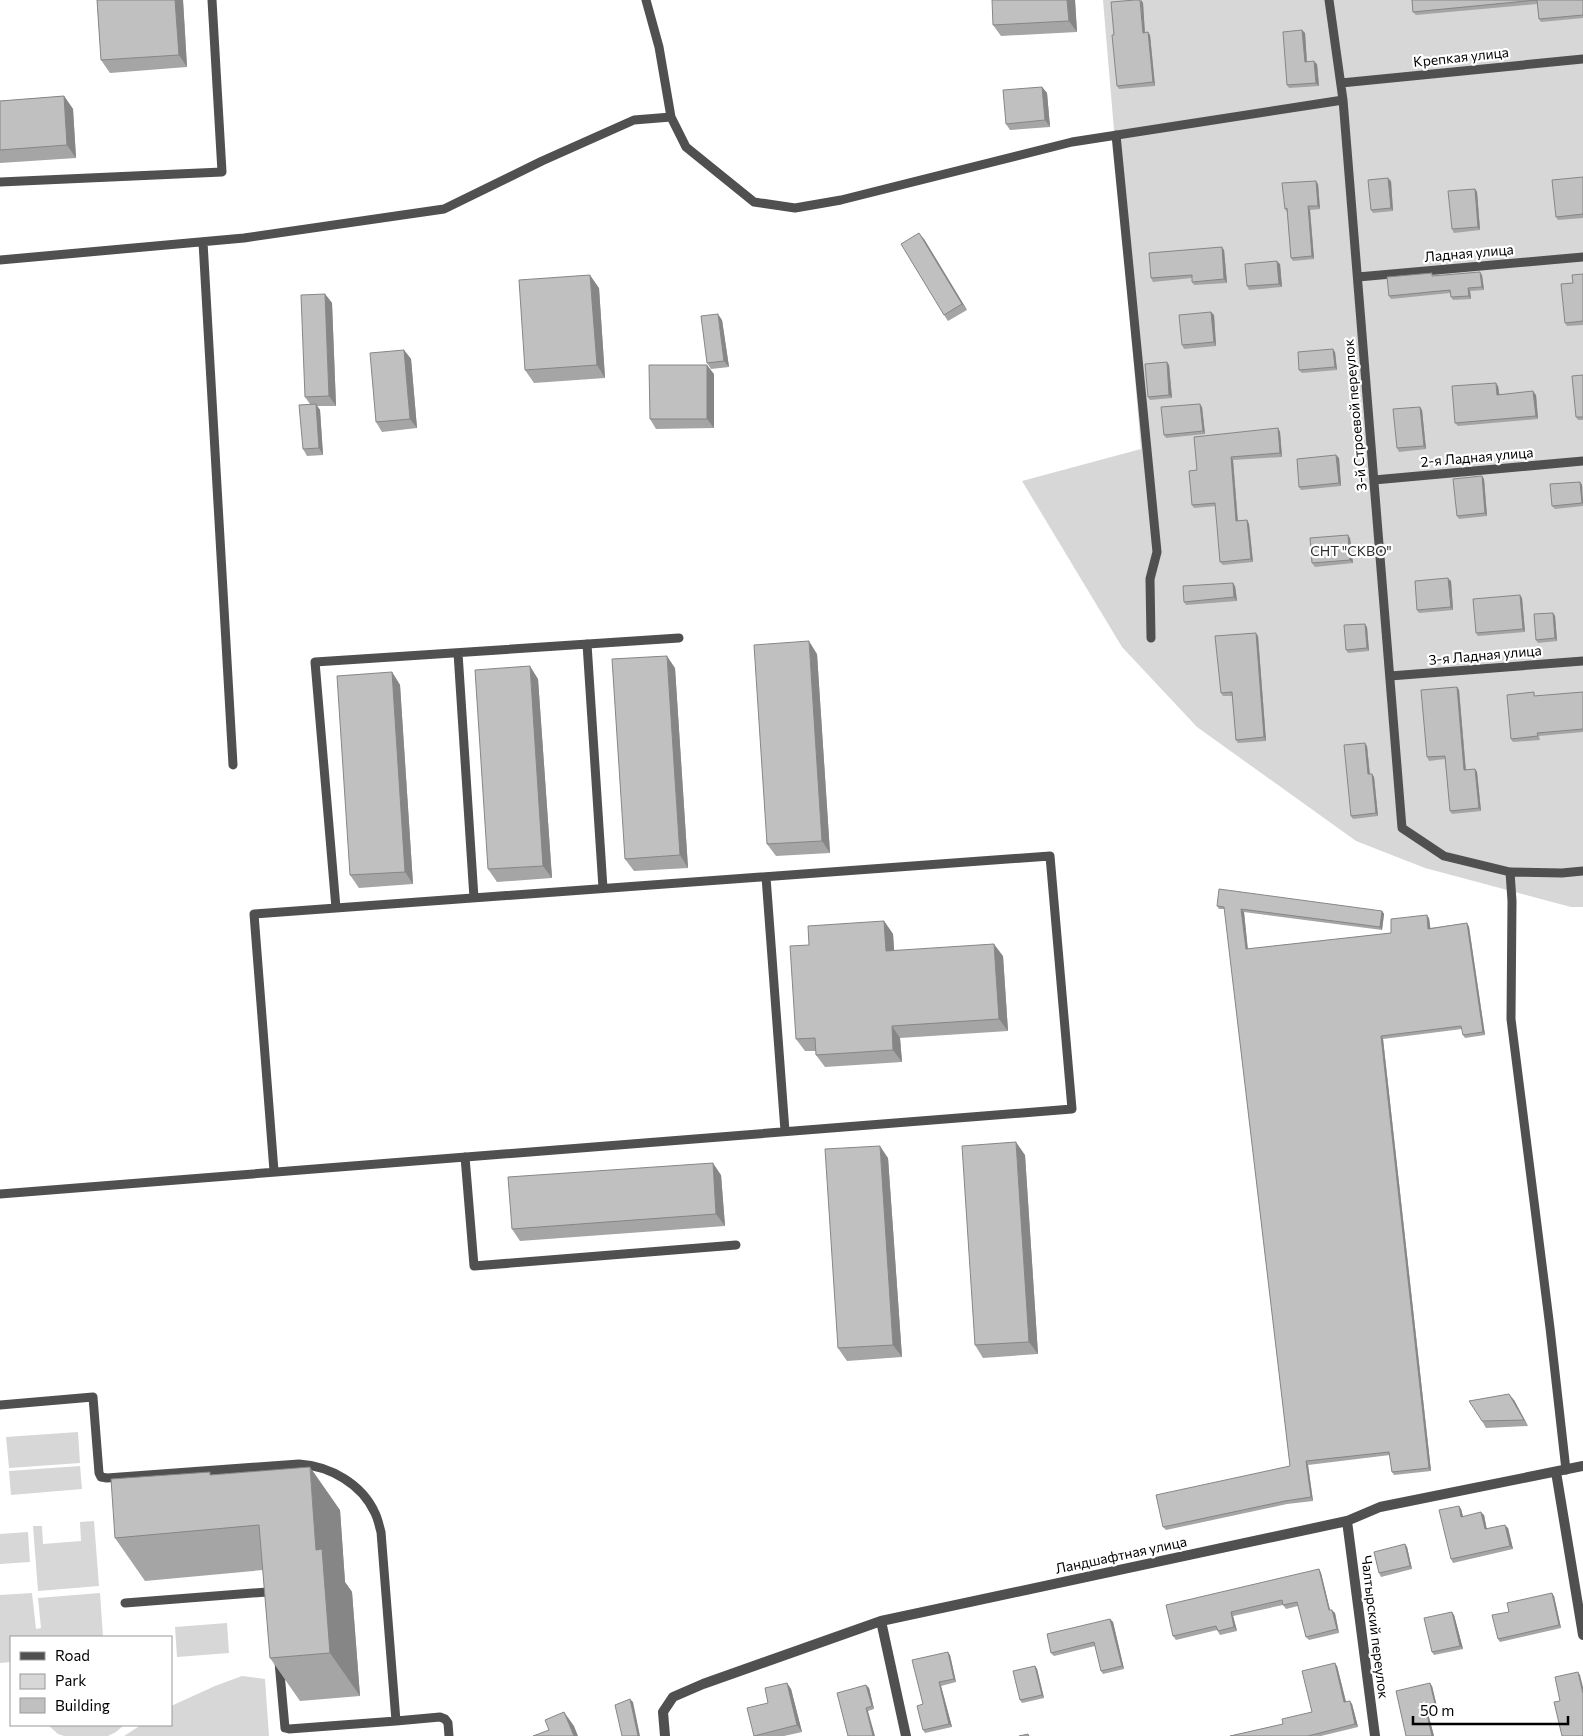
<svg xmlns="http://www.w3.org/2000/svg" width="1583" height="1736" font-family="Commissioner,sans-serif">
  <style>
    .green { fill: #d7d7d7 }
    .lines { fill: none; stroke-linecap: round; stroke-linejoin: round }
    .service { stroke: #505050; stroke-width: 9 }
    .minor { stroke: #505050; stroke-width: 10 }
    .wall { fill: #a5a5a5 }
    .shaded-wall { fill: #868686 }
    .building { fill: #c0c0c0; stroke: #868686 }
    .labels { text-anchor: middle; stroke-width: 4.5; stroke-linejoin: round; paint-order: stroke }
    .street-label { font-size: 14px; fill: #000; stroke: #fff }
    .park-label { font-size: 14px; fill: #2e2e2e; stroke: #fff }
  </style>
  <rect width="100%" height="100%" fill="#fff"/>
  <path class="green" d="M1103,0H1583V907H1571L1425,868L1356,841L1197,727L1122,647L1022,481L1141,449Z
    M78,1432L80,1463L9,1468L6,1437Z
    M80,1466L82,1489L11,1495L9,1471Z
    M94,1521L99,1586L38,1591L33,1526H42L43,1544L81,1541L80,1522Z
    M28,1532L30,1562L0,1564V1534Z
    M32,1593L36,1629L41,1628L38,1598L100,1593L103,1637H11V1662L0,1663V1595Z
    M227,1623L229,1653L177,1657L175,1627Z
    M242,1676L265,1679L269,1736H124L141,1725H171V1706L215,1686Z
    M48,1725H124L116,1732L108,1736H64L58,1734Z"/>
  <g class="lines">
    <path class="service" d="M646,0L659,47L671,117L686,147L754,202L795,208L841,200L1072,142L1343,100
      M1329,0L1343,100L1402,828L1444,856L1510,872L1562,873L1583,871
      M1341,83L1583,59
      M1116,135L1157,552L1150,579L1151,638
      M0,182L222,172L212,0
      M203,242L233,765
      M0,260L244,238L444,209L542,161L634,120L671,117
      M1358,277L1583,257
      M1374,480L1583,461
      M587,644L603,888
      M458,653L474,898
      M1390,676L1583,661
      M1510,872L1512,901L1511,1019L1550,1328L1566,1470
      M766,877L785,1131
      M336,908L315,662L679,638
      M465,1157L474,1266L736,1245
      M0,1194L1072,1109L1050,856L254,914L274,1171
      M0,1405L93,1397L99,1473L101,1477L107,1478L299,1464C330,1466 362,1484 375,1513C378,1519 379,1525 381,1532L396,1721L440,1717L445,1719L448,1723L449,1736
      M125,1603L267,1592L272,1593L274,1597
      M279,1662L285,1728L289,1729L396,1721"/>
    <path class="minor" d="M1556,1472L1583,1635
      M1347,1521L1375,1736
      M881,1621L906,1736
      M665,1736L663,1712L673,1697L703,1684L881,1621L1347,1521L1380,1507L1583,1466"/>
  </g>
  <path class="wall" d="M97,0H183L187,67L110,73L101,60Z
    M1075,0L1077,32L1001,36L993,25Z
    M1141,0L1143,3L1145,32L1150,35L1155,86L1119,89L1117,86L1114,35Z
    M1412,0H1583V18L1541,22L1539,19L1537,4L1416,15L1413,12Z
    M1302,30L1305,33L1307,62L1317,64L1319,86L1289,88L1287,85Z
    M1042,87L1047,93L1050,127L1010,130L1006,124Z
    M64,96L73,109L76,158L0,163V101Z
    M1583,177V218L1558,220L1556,217Z
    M1391,181L1393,211L1373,213L1371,210Z
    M1318,184L1320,209L1310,210L1314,259L1293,261L1291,258L1287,212L1285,209Z
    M1475,189L1477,192L1480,230L1454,233L1452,229Z
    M924,239L967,310L948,321L944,315Z
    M1224,250L1227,283L1194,285L1192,282V278L1153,282L1151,278Z
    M1280,264L1282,287L1249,290L1247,286Z
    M1583,274V325L1567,326L1565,323L1573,283Z
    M1482,275L1484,290L1470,291L1471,299L1453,300L1451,297L1450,293L1391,299L1389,296L1434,276Z
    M599,288L605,378L534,383L525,370Z
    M325,294L332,303L336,406H317L320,410L323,455L307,456L303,449L310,404L305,397Z
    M1211,312L1214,315L1216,346L1184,349L1182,345Z
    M722,320L729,367L711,369L707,363Z
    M404,350L411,359L417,428L382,432L376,422Z
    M1335,352L1337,370L1302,373L1299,370Z
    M1167,362L1169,365L1172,398L1150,400L1148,397Z
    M714,374V428L656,429L650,419Z
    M1583,375V420H1578L1576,417Z
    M1498,386L1499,394L1536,395L1538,419L1458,426L1455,423Z
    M1202,407L1205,434L1166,438L1164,435Z
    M1420,407L1422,410L1426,449L1399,452L1397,448Z
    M1278,428L1280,432L1282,457L1233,460L1238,521L1247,520L1249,524L1253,562L1223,565L1220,562L1216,506L1194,508L1192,505L1197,470Z
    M1336,455L1339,458L1341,486L1301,490L1299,487Z
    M1482,476L1484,479L1487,516L1459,519L1457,516Z
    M1580,482L1582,485L1583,506L1555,509L1552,506Z
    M1350,538L1353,563L1315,567L1312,563Z
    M1451,581L1453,610L1419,613L1417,610Z
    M1235,586L1237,601L1186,605L1184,602Z
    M1520,595L1522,598L1525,632L1478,636L1476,633Z
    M1553,613L1555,616L1557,641L1538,643L1536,640Z
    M1367,627L1369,651L1348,653L1346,650Z
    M1258,636L1266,741L1238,743L1236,740L1232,696H1223L1221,693Z
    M817,654L830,853L776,856L767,844Z
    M675,668L688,868L634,871L625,859Z
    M392,672L400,685L413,884L359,888L350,875Z
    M538,679L552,878L497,882L488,869Z
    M1457,687L1459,690L1466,770L1475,769L1477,772L1481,811L1452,814L1450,811L1445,759L1429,761L1427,757Z
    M1583,692V732L1539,736L1540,740L1513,742L1511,739L1536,696Z
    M1367,746L1370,774H1372L1374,777L1378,816L1353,819L1351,816Z
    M1217,906L1382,911L1384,914L1382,930L1244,912L1248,949L1391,933L1429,918L1430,928L1467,923L1469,927L1485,1035L1465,1038L1463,1035L1462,1029L1383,1039L1431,1471L1394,1475L1392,1472L1390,1455L1308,1465L1313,1501L1287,1504L1166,1530L1163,1527L1290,1466L1225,909H1219Z
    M884,921L893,934L894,950L1003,956L1008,1031L900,1038L902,1062L825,1067L816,1055V1051H805L796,1039L809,945Z
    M1025,1155L1038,1354L983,1358L975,1345Z
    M888,1158L902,1357L847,1361L838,1348Z
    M721,1175L725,1226L520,1241L512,1229Z
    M1514,1400L1528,1426L1486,1428L1482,1421Z
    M212,1475L340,1510L345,1582L352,1592L360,1696L300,1701L270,1658L263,1570L145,1581L115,1538Z
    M1459,1506L1461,1509L1463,1517L1484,1515L1487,1529L1508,1528L1513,1549L1453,1563L1451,1559Z
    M1405,1544L1407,1547L1412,1569L1381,1577L1379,1573Z
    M1319,1569L1321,1573L1330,1610L1335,1613L1339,1633L1309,1640L1306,1637L1298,1606L1286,1609L1283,1605L1233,1616L1237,1631L1220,1635L1217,1630L1176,1640L1173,1636Z
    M1554,1596L1561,1628L1500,1642L1498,1639Z
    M1454,1615L1463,1649L1434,1655L1432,1652Z
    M1110,1619L1113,1622L1124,1669L1103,1674L1101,1671L1095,1646L1054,1656L1051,1653Z
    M950,1655L956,1682L941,1686L952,1727L925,1733L923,1730V1704Z
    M1035,1666L1037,1669L1044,1698L1022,1703L1020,1700Z
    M1337,1666L1346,1702L1352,1704L1358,1727L1321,1736H1230L1283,1724L1312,1712Z
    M787,1683L791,1689L802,1732L784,1736H754L768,1703Z
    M866,1685L869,1688L874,1709L868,1711L848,1736Z
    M1432,1686L1437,1707L1427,1710L1434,1736H1406Z"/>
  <path class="shaded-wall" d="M175,0H183L187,67L179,55Z
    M1067,0H1075L1077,32L1069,21Z
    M1141,0L1143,3L1145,36L1143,33Z
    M1302,30L1305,33L1307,65L1305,62Z
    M1148,32L1150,35L1155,86L1153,82Z
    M1314,61L1317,64L1319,86L1316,83Z
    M1042,87L1047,93L1050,127L1045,120Z
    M64,96L73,109L76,158L67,145Z
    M1388,178L1391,181L1393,211L1391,208Z
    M1316,181L1318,184L1320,209L1318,206Z
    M1475,189L1477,192L1480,230L1478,227Z
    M1308,206L1310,210L1314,259L1312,256Z
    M919,233L924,239L967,310L962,304Z
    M1222,247L1224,250L1227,283L1224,279Z
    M1277,261L1280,264L1282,287L1279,284Z
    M1480,272L1482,275L1484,290L1482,287Z
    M590,275L599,288L605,378L597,365Z
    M1468,288L1470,291L1471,299L1469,296Z
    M325,294L332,303L336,406L329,396Z
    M1211,312L1214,315L1216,346L1214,342Z
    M718,314L722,320L729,367L724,361Z
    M1333,349L1335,352L1337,370L1335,367Z
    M404,350L411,359L417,428L410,419Z
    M1167,362L1169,365L1172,398L1169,395Z
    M707,365L714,374V428L707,419Z
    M1496,383L1498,386L1500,398L1497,395Z
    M1533,391L1536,395L1538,419L1536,416Z
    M316,404L320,410L323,455L319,448Z
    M1200,404L1202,407L1205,434L1203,431Z
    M1420,407L1422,410L1426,449L1424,446Z
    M1278,428L1280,432L1282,457L1280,453Z
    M1336,455L1339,458L1341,486L1339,483Z
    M1231,457L1233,460L1238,525L1236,521Z
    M1482,476L1484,479L1487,516L1485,513Z
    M1580,482L1582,485L1583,504L1582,503Z
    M1247,520L1249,524L1253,562L1251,559Z
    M1348,535L1350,538L1353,563L1350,560Z
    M1448,578L1451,581L1453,610L1451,607Z
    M1233,583L1235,586L1237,601L1234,597Z
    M1520,595L1522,598L1525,632L1523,629Z
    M1553,613L1555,616L1557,641L1555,638Z
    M1365,624L1367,627L1369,651L1367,648Z
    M1256,633L1258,636L1266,741L1264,737Z
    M809,641L817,654L830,853L822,841Z
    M667,656L675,668L688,868L680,855Z
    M530,666L538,679L552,878L543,866Z
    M392,672L400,685L413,884L405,872Z
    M1457,687L1459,690L1466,773L1464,770Z
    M1365,743L1367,746L1370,777L1368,774Z
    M1475,769L1477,772L1481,811L1479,808Z
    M1372,774L1374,777L1378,816L1376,813Z
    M1241,909L1244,912L1248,953L1246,949Z
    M1382,911L1384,914L1382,930L1380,927Z
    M1427,915L1429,918L1431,932L1428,929Z
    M884,921L893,934L895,963L886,951Z
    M1467,923L1469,927L1485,1035L1483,1032Z
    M994,944L1003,956L1008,1031L999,1019Z
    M892,1026L900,1038L902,1062L893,1050Z
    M1381,1036L1383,1039L1431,1471L1429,1468Z
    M1016,1142L1025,1155L1038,1354L1029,1342Z
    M880,1146L888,1158L902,1357L893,1345Z
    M713,1163L721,1175L725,1226L716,1214Z
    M1509,1394L1514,1400L1528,1426L1524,1420Z
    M1306,1461L1308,1465L1313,1501L1311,1497Z
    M310,1467L340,1510L345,1582L352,1592L360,1696L330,1653L316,1550Z
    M1459,1506L1461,1509L1464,1520L1461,1517Z
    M1481,1512L1484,1515L1487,1532L1485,1529Z
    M1505,1525L1508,1528L1513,1549L1510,1546Z
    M1405,1544L1407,1547L1412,1569L1410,1566Z
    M1319,1569L1321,1573L1331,1614L1329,1610Z
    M1552,1593L1554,1596L1561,1628L1559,1625Z
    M1332,1610L1335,1613L1339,1633L1337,1629Z
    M1231,1612L1233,1616L1237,1631L1234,1627Z
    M1452,1612L1454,1615L1463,1649L1460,1646Z
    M1110,1619L1113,1622L1124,1669L1122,1666Z
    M948,1652L950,1655L956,1682L954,1679Z
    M1335,1663L1337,1666L1347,1706L1344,1702Z
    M1035,1666L1037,1669L1044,1698L1042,1695Z
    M1578,1672L1580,1675L1583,1687V1694Z
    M939,1682L941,1686L952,1727L949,1724Z
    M787,1683L791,1689L802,1732L797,1725Z
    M1430,1683L1432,1686L1437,1707L1435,1704Z
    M866,1685L869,1688L874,1709L872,1706Z
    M630,1699L633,1702L640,1736H638Z
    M1350,1701L1352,1704L1358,1727L1355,1724Z
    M1425,1706L1427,1710L1434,1736H1432Z
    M866,1708L868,1711L875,1736H873Z
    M564,1712L574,1726L578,1736H574Z"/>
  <path class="building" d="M97,0H175L179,55L101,60Z
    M992,0H1067L1069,21L993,25Z
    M1135,0H1140L1143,33L1148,32L1153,82L1117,86L1112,35H1114L1111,2Z
    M1412,0H1583V15L1539,19L1537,0L1413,12Z
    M1302,30L1305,62L1314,61L1316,83L1287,85L1283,32Z
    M1042,87L1045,120L1006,124L1003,90Z
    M64,96L67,145L0,150V101Z
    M1583,177V214L1556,217L1552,180Z
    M1388,178L1391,208L1371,210L1368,180Z
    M1316,181L1318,206H1308L1312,256L1291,258L1287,208L1285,209L1282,183Z
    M1475,189L1478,227L1452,229L1448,191Z
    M919,233L962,304L944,315L901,244Z
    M1222,247L1224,279L1192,282V275L1151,278L1149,253Z
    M1277,261L1279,284L1247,286L1245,264Z
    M1480,272L1482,287L1468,288L1469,296L1451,297L1450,290L1389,296L1387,277L1432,273V276Z
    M1583,274V321L1565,323L1561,284L1573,283L1572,275Z
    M590,275L597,365L525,370L519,280Z
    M325,294L329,396L305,397L301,295Z
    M1211,312L1214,342L1182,345L1179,315Z
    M718,314L724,361L707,363L701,316Z
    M1333,349L1335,367L1299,370L1298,352Z
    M404,350L410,419L376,422L370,353Z
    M1167,362L1169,395L1148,397L1145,364Z
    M649,365H707V419H650Z
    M1583,375V417H1576L1572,376Z
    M1496,383L1497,395L1533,391L1536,416L1455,423L1452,386Z
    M316,404L319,448L303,449L299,405Z
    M1200,404L1203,431L1164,435L1161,407Z
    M1420,407L1424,446L1397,448L1393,409Z
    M1278,428L1280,453L1231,457L1236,521L1247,520L1251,559L1220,562L1215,503L1192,505L1189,471L1197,470L1194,437Z
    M1336,455L1339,483L1299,487L1297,459Z
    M1482,476L1485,513L1457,516L1453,479Z
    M1580,482L1582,503L1552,506L1550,484Z
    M1348,535L1350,560L1312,563L1310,538Z
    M1448,578L1451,607L1417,610L1415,581Z
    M1233,583L1234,597L1184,602L1183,586Z
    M1520,595L1523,629L1476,633L1473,599Z
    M1553,613L1555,638L1536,640L1534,614Z
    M1365,624L1367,648L1346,650L1344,625Z
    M1256,633L1264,737L1236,740L1232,692L1221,693L1215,636Z
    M809,641L822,841L767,844L754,645Z
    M667,656L680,855L625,859L612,659Z
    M530,666L543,866L488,869L475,670Z
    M392,672L405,872L350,875L337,676Z
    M1457,687L1464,770L1475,769L1479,808L1450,811L1445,756L1427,757L1421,690Z
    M1534,692V696L1583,692V729L1537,733L1538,736L1511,739L1507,695Z
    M1365,743L1368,774H1372L1376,813L1351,816L1344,745Z
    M1219,889L1382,911L1380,927L1241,909L1246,949L1391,933V919L1427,915L1428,929L1467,923L1483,1032L1463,1035L1461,1026L1381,1036L1429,1468L1392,1472L1389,1452L1306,1461L1311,1497L1285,1501L1163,1527L1156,1495L1290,1466L1224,907L1217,906Z
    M884,921L886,951L994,944L999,1019L892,1026L893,1050L816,1055L815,1038L796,1039L790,946L809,945L808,926Z
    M1016,1142L1029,1342L975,1345L962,1146Z
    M880,1146L893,1345L838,1348L825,1149Z
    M713,1163L716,1214L512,1229L508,1177Z
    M1509,1394L1524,1420L1482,1421L1469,1401Z
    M310,1467L316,1550L322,1549L330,1653L270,1658L259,1525L115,1538L111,1479L210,1472V1475Z
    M1459,1506L1461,1517L1481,1512L1485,1529L1505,1525L1510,1546L1451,1559L1439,1510Z
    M1405,1544L1410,1566L1379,1573L1374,1552Z
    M1319,1569L1329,1610H1332L1337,1629L1306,1637L1297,1602L1283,1605L1282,1600L1231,1612L1234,1627L1218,1631L1216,1626L1173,1636L1166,1605Z
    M1552,1593L1559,1625L1498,1639L1492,1615L1509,1612L1507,1603Z
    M1452,1612L1460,1646L1432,1652L1424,1618Z
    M1110,1619L1122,1666L1101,1671L1094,1642L1051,1653L1047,1634Z
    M948,1652L954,1679L939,1682L949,1724L923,1730L917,1706L923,1704L912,1660Z
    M1335,1663L1344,1702L1350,1701L1355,1724L1308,1736H1230L1283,1724L1282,1719L1312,1712L1302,1671Z
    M1035,1666L1042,1695L1020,1700L1013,1671Z
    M1578,1672L1583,1694V1736H1562L1554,1702L1560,1701L1555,1677Z
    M787,1683L797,1725L754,1736L747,1708L768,1703L765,1688Z
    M1430,1683L1435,1704L1425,1706L1432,1736H1406L1396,1691Z
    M866,1685L872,1706L866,1708L873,1736H848L837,1693Z
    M630,1699L638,1736H622L615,1705Z
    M564,1712L574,1736H533L549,1730L545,1720Z
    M1028,1734L1029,1736H1019Z"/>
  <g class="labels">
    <g class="street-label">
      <text transform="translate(1461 57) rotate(-6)" y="5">Крепкая улица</text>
      <text transform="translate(1469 253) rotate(-5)" y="5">Ладная улица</text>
      <text transform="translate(1355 415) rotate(-95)" y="5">3-й Строевой переулок</text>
      <text transform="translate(1477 457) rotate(-5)" y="5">2-я Ладная улица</text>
      <text transform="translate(1485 655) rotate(-5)" y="5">3-я Ладная улица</text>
      <text transform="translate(1121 1555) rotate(-12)" y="5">Ландшафтная улица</text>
      <text transform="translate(1375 1627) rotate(83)" y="5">Чалтырский переулок</text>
    </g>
    <g class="park-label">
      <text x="1351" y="556">СНТ "СКВО"</text>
    </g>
  </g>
  <rect x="10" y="1636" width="162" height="90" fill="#ffffff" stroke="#999999"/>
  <rect x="20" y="1652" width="25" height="8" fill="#505050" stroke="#999999"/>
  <text x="55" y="1661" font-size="15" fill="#000000">Road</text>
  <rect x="20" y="1674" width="25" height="15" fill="#d7d7d7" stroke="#999999"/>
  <text x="55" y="1686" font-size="15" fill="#000000">Park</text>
  <rect x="20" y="1698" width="25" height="15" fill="#c0c0c0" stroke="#999999"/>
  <text x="55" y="1711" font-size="15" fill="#000000">Building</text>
  <path d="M1413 1716v8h155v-8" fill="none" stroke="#000000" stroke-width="2.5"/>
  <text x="1420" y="1716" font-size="15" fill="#000000" stroke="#ffffff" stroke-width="4" paint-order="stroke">50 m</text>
</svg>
